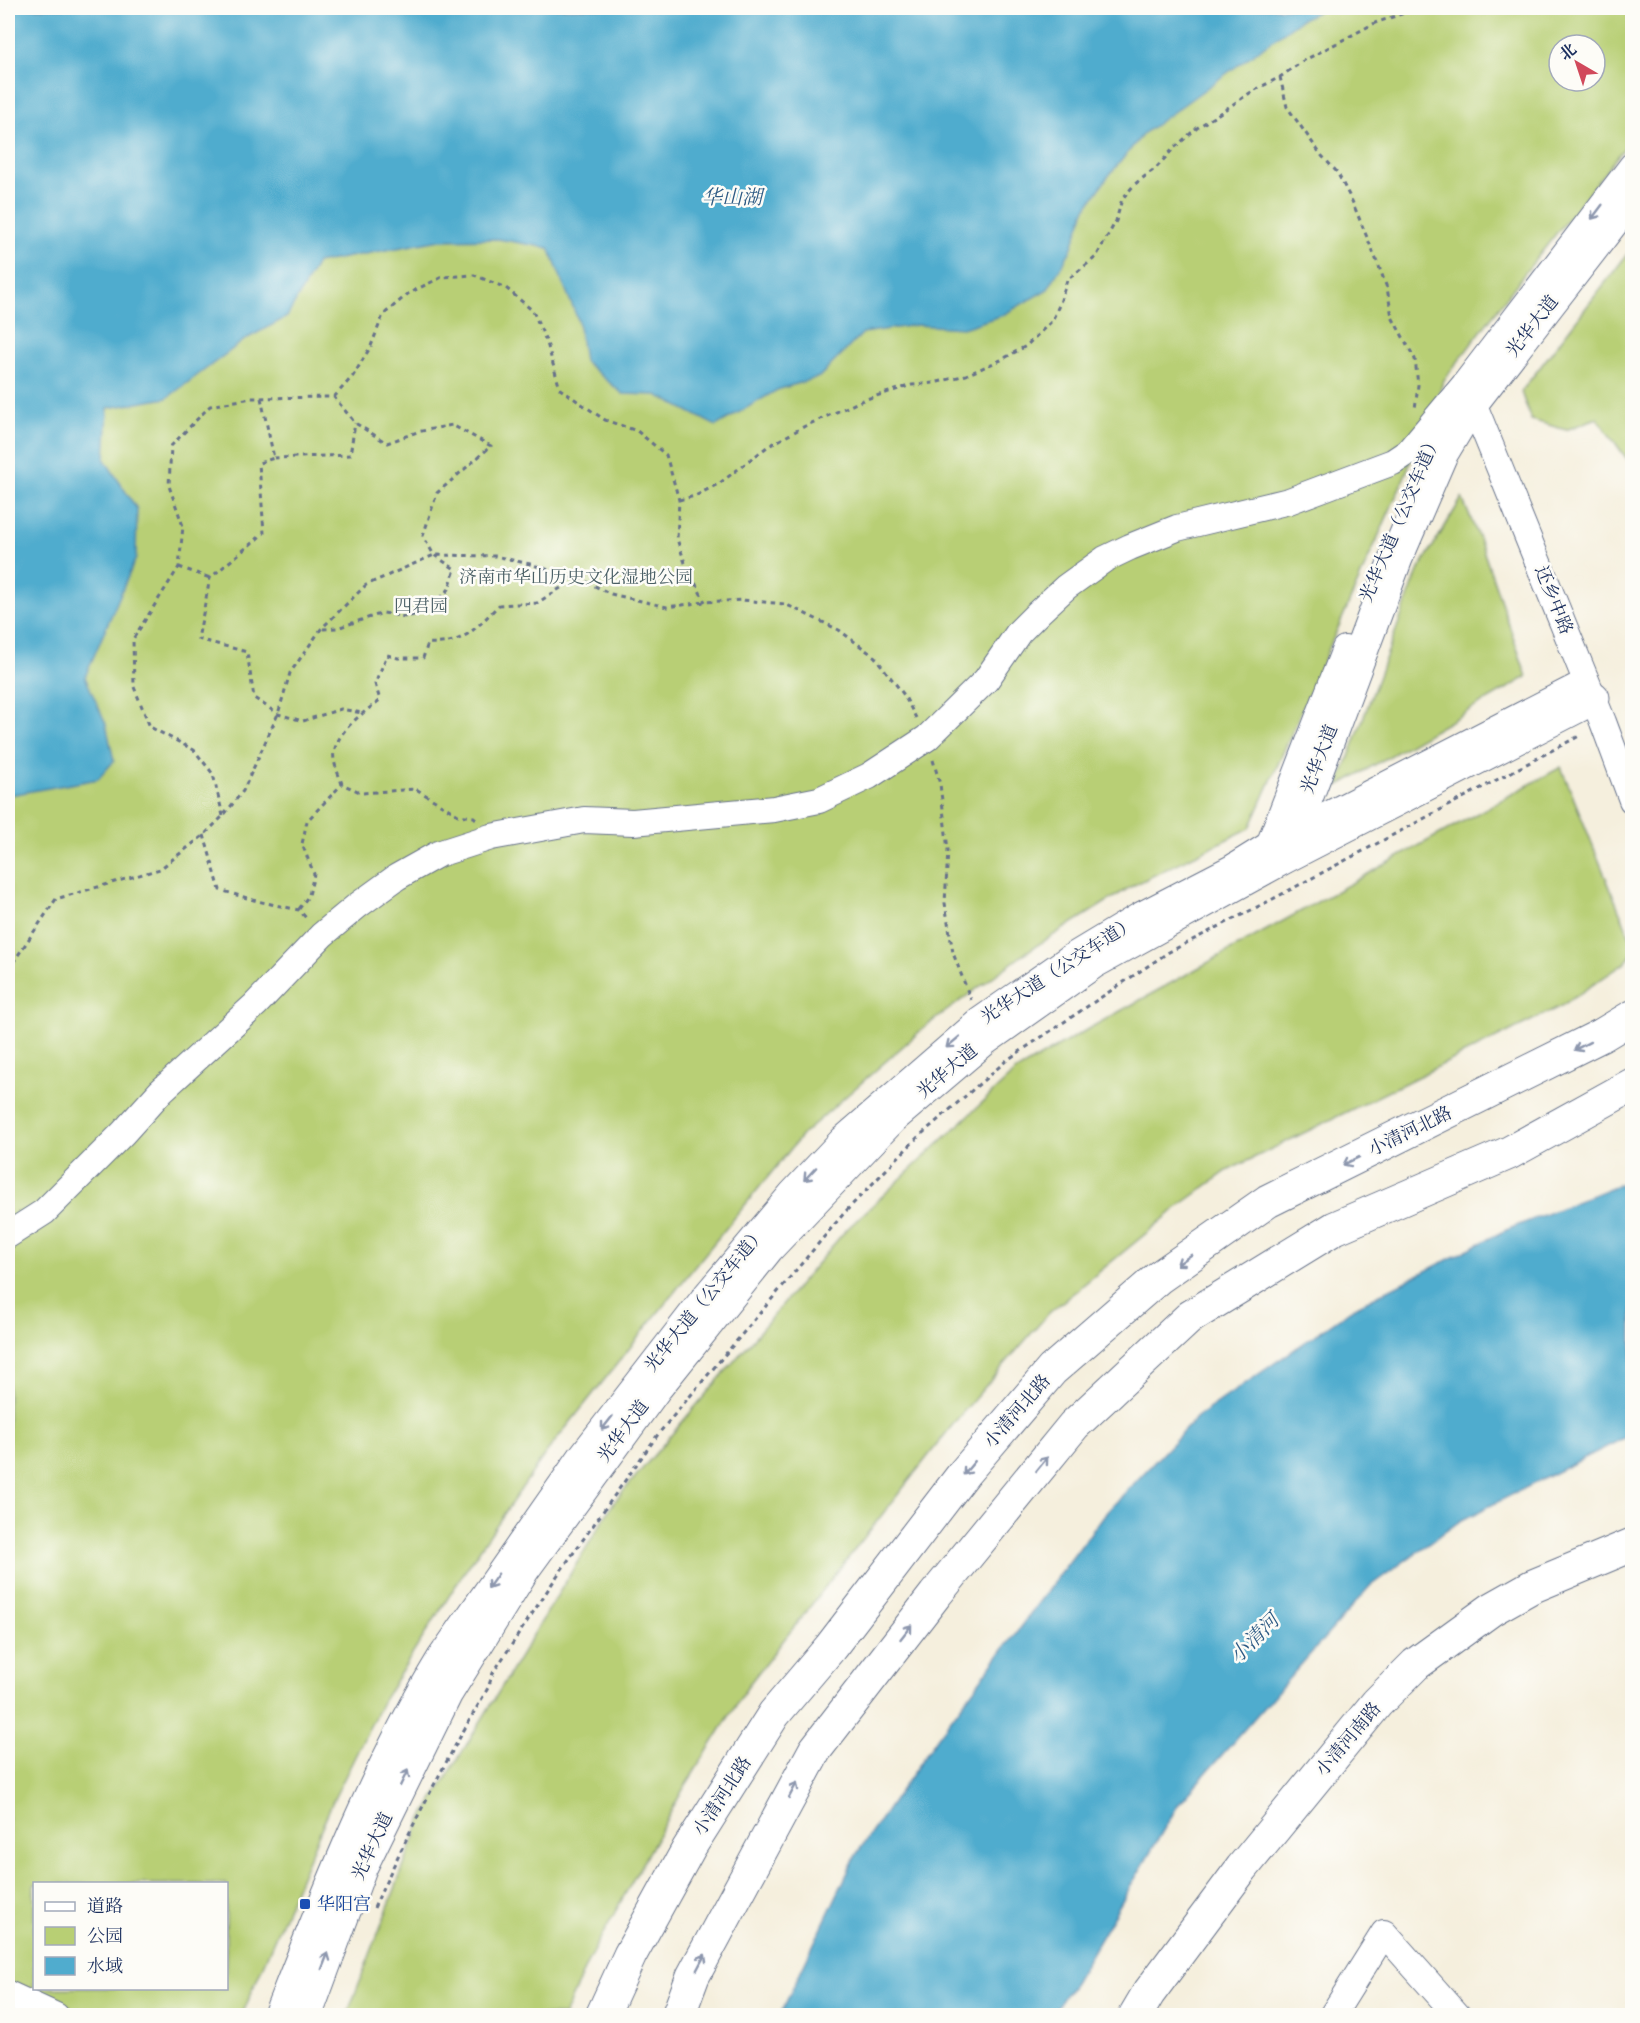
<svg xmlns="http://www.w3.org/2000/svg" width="1640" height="2023" font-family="'IM FELL English','Noto Serif SC',serif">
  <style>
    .green { fill: #b8cf74; stroke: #6a7f69; stroke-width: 1.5; fill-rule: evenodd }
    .water { fill: #50acce; stroke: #366e96; stroke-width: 1.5 }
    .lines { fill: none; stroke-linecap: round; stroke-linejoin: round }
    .minor-casing { stroke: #67728a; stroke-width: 28 }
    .major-casing { stroke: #67728a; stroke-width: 35 }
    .path { stroke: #67728a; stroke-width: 3; stroke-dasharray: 4.5 4.5; stroke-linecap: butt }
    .minor { stroke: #fff; stroke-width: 26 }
    .major { stroke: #fff; stroke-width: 33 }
    .oneway { stroke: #8d97ae }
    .transit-dot { fill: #1a4fb4; stroke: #fdfcf7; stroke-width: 2 }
    .labels { text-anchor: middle; stroke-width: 5; stroke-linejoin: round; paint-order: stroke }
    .street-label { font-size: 18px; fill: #1b2f5e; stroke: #fdfcf7 }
    .park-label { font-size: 18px; fill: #4a5f65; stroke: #fdfcf7 }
    .transit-label { font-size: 18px; fill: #164399; stroke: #fdfcf7; text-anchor: start }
    .water-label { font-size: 20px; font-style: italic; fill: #2e5b85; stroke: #fdfcf7 }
  </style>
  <rect width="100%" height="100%" fill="#fdfcf7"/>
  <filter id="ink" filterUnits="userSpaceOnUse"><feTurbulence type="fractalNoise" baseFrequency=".0167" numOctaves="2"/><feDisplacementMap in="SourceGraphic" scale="12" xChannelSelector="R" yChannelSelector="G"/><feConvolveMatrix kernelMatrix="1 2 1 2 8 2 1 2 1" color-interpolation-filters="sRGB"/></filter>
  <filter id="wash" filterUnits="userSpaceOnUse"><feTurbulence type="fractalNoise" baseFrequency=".008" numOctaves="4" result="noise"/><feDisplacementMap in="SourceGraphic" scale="24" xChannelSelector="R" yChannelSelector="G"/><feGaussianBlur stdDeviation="1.35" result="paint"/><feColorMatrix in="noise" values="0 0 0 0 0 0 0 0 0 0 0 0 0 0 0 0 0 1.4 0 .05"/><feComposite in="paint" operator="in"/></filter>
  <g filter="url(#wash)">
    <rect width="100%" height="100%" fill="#f5efdd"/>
    <path class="green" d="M8,8H1632V138L1525,273L1444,380L1404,478L1250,828L1132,886L1031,949L926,1026L803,1134L696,1265L545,1454L465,1571L382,1702L332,1803L242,2015L8,2016ZM1559,45H1595V81H1559ZM34,1884H226V1988H34Z
      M1632,248V462L1630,463L1597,418L1566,430L1531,420L1521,392Z
      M1462,498L1479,538L1527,677L1338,786L1418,571Z
      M1561,767L1632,942V954L1625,963L1561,1006L1227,1171L1183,1203L1049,1313L958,1418L750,1683L684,1788L589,1959L564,2015H347L422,1818L614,1502L845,1231L1016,1071L1088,1029Z"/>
    <path class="water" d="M8,8H1325L1302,19L1143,134L1107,178L1085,210L1071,250L1048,289L1003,315L963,328L916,325L863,333L819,377L777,390L716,426L657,395L623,394L584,361L578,320L549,248L498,239L440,240L317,263L287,317L246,339L167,398L108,408L105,460L137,509L136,558L85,677L106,724L114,761L98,779L10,795L8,797Z
      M1632,1179V1435L1620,1440L1460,1521L1370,1586L1178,1805L1074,1983L1051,2015H780L856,1855L937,1738L1105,1514L1197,1417L1357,1306L1504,1231Z"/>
  </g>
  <g filter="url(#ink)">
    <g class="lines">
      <g class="minor-casing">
        <path id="minor" d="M1467,388L1603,722L1632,800
          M1456,399L1465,384L1632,166
          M1269,845L1345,649
          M8,1235L44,1212L123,1133L161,1091L255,1005L322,935L357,906L397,877L438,854L491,837L584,820L633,822L774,809L819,800L869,776L927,738L986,680L1019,632L1039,612L1066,587L1105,559L1130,547L1177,528L1289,501L1393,462L1408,452L1465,384
          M8,1994L56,2016
          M276,2016C324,1895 373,1768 440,1658L582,1455L706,1295L792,1193L843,1139L979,1021L1068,959L1141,915L1232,868L1269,845L1586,682
          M1332,2016L1384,1933L1458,2016"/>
      </g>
      <g class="major-casing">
        <path id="major" d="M1284,857L1396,558L1441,454L1473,401L1632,196
          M305,2016L360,1868L446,1693L523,1569L655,1388L768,1247L891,1118L984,1039L1093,962L1284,857L1593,698
          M602,2016L630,1955L689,1848L774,1714L830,1648L965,1472L1052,1370L1158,1278L1268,1201L1602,1035L1632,1017
          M678,2016L693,1976L815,1750L935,1595L1074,1425L1190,1317L1335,1228L1509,1153L1632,1085
          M1135,2016L1148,1994L1242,1868L1377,1703L1416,1664L1492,1609L1531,1587L1632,1545"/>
      </g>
      <path class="path" d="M1280,77L1287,107L1322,156L1337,172L1352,201L1378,264L1387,288L1392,317L1415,359L1418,385L1415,409
        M334,397L353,376L371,346L383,315L409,293L442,277L474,275L506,288L533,311L547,343L560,389L605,420L637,431L666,455L679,500L677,539L685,563L705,602
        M261,398L274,458L259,463L264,533L210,578L198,639L247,652L254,698L278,714L303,721L341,709L362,713
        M274,458L350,455L355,423
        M679,500L695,496L720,483L767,447L805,426L863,400L912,385L934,383L966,375L1001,360L1026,346L1052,321L1060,303L1067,280L1096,257L1116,221L1122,199L1135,184L1157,167L1174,148L1197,128L1253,91L1280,77L1303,61L1375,23L1419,8
        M179,567L210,578
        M933,760L940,784L948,850L945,903L953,953L971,1000
        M223,816L213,774L194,750L150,727L134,687L133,639L179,567L183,526L169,486L171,446L210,406L251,398L334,397L355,423L387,443L417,432L452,425L491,446L437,493L423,536L434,555L455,569L449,589L429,611L406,617L383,613L337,628L322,629
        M476,819L474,817L458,815L416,789L362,793L342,784C339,775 332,761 334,752C339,729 362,714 380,700L375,684L387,655L398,658H423L428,643C463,646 476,628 499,605L537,603L575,579
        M204,835L220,890L257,901L299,910L307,919
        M299,909L309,895L314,874L302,844L307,821L342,784
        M8,970L56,899L160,869L204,835L223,816L243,791L278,714L290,673L321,629L366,585L434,555L495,556L530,564L587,582L611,594L667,607L705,602L742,600L785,604L839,630L875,657L904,695L916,718
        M374,1908C408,1832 446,1760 488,1688L493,1673L557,1576L659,1433L845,1212L917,1138L1007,1060L1169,952L1269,901L1581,735"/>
      <use href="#minor" class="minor"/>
      <use href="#major" class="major"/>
    </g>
    <defs><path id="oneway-shaft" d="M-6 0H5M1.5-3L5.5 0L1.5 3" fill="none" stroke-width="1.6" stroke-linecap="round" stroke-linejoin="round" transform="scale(1.5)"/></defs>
    <g class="oneway">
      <use href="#oneway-shaft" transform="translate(1597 212) rotate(127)"/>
      <use href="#oneway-shaft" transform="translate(953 1042) rotate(140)"/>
      <use href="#oneway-shaft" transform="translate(1582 1046) rotate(153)"/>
      <use href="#oneway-shaft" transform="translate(1351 1161) rotate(154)"/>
      <use href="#oneway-shaft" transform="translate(810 1174) rotate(133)"/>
      <use href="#oneway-shaft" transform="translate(1184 1260) rotate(145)"/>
      <use href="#oneway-shaft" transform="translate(607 1423) rotate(128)"/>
      <use href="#oneway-shaft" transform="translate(1042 1464) rotate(-51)"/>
      <use href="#oneway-shaft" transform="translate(969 1468) rotate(130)"/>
      <use href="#oneway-shaft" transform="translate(493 1581) rotate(125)"/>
      <use href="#oneway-shaft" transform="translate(906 1632) rotate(-52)"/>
      <use href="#oneway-shaft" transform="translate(404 1778) rotate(-64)"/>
      <use href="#oneway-shaft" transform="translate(793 1790) rotate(-62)"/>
      <use href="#oneway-shaft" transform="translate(325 1961) rotate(-69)"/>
      <use href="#oneway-shaft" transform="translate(701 1962) rotate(-62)"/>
    </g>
  </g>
  <rect class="transit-dot" x="299" y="1898" width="12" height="12" rx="3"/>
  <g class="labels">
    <g class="street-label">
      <text transform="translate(1532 326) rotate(-52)" y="6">光华大道</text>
      <text transform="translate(1400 518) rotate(-67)" y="6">光华大道（公交车道）</text>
      <text transform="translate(1554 600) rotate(68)" y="6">还乡中路</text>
      <text transform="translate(1319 759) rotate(-69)" y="6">光华大道</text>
      <text transform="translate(1058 970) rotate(-33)" y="6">光华大道（公交车道）</text>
      <text transform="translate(947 1071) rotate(-40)" y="6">光华大道</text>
      <text transform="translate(1410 1131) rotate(-26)" y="6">小清河北路</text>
      <text transform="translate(705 1299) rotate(-51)" y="6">光华大道（公交车道）</text>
      <text transform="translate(1017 1411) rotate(-49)" y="6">小清河北路</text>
      <text transform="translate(623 1431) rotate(-53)" y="6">光华大道</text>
      <text transform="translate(1348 1739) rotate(-50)" y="6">小清河南路</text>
      <text transform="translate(722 1796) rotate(-57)" y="6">小清河北路</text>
      <text transform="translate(372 1846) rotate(-65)" y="6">光华大道</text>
    </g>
    <g class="park-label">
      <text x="576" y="583">济南市华山历史文化湿地公园</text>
      <text x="421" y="612">四君园</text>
    </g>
    <g class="transit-label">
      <text x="317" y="1910">华阳宫</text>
    </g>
    <g class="water-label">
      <text x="732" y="204">华山湖</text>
      <text transform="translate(1254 1638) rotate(-45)" y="7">小清河</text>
    </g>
  </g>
  <rect width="1640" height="2023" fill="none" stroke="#fdfcf7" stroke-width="30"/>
  <rect x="33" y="1882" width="195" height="108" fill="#fdfcf7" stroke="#a3aaba" stroke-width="1.5"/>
  <rect x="45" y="1902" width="30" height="9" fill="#ffffff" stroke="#a3aaba" stroke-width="1.5"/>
  <text x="87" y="1912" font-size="18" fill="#1b2f5e">道路</text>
  <rect x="45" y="1927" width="30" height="18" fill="#b8cf74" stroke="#a3aaba" stroke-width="1.5"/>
  <text x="87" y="1942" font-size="18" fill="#1b2f5e">公园</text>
  <rect x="45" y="1957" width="30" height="18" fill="#50acce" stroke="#a3aaba" stroke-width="1.5"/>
  <text x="87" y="1972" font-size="18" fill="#1b2f5e">水域</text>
  <g transform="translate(1577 63) rotate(321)"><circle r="28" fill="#fdfcf7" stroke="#a3aaba" stroke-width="1.5"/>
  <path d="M0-4.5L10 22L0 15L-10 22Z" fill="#d1495b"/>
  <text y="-9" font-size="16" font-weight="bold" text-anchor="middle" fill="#1b2f5e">北</text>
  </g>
</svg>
